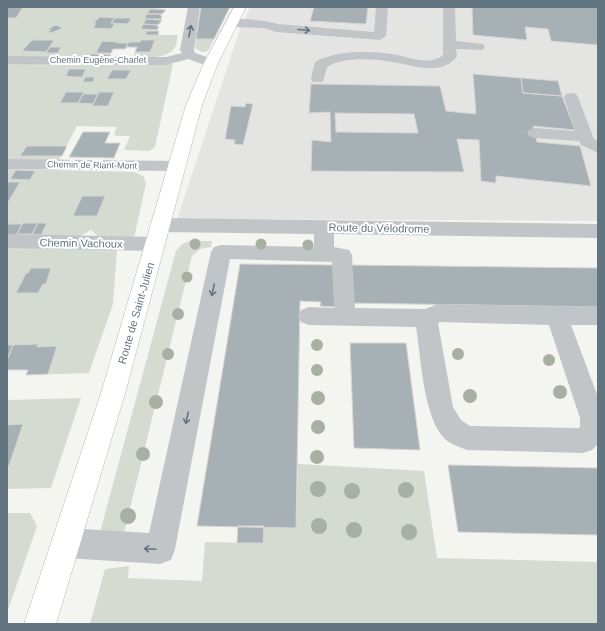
<svg xmlns="http://www.w3.org/2000/svg" width="605" height="631" font-family="Arial,sans-serif">
  <style>
    .built { fill: #e4e5e3 }
    .green { fill: #d5dbd1 }
    .building { fill: #a7b0b5; stroke: #d5d5d3; fill-rule: evenodd }
    .lines { fill: none; stroke-linecap: round; stroke-linejoin: round }
    .major-casing { stroke: #b2b7ba; stroke-width: 1 }
    .minor { fill: #c1c5c8; fill-rule: evenodd }
    .major { fill: #fff; fill-rule: evenodd }
    .tree { fill: #a7b0a2 }
    .oneway { stroke: #637581 }
    .labels { text-anchor: middle; stroke-width: 4; stroke-linejoin: round; paint-order: stroke }
    .far-street-label { font-size: 9px; fill: #637581; stroke: #fff }
    .street-label { font-size: 11px; fill: #637581; stroke: #fff }
  </style>
  <rect width="100%" height="100%" fill="#f4f4f0"/>
  <path class="built" d="M250,7H598V221L177,219L240,29Z"/>
  <path class="green" d="M7,7H159L166,8L150,9L141,29L157,30L147,31L145,35H178C177,38 177,44 175,47C169,59 144,58 133,58L137,48L126,47L125,49H113L109,58L7,57Z
    M196,39H214L208,51L202,52L195,48Z
    M7,62L173,64L155,147L149,151L124,150L130,136H116L114,134L117,127L77,126L58,162L7,160Z
    M7,169L134,172L143,176L146,183L134,238L99,237L91,230L78,237L41,235L47,223H23L16,236H7Z
    M190,241H212L211,247L200,249L192,256L124,533L100,532L176,251L182,244Z
    M7,247L117,249L113,304L89,373L26,375L28,370H7V360L13,345H7Z
    M81,398L51,488L7,489V400Z
    M298,464L424,471L437,558L598,562V624H90L105,569L129,566L128,578L202,581L205,542L263,543L264,526L296,528Z
    M7,513H30L37,526L7,613Z"/>
  <path class="building" d="M7,7H23L16,18H7Z
    M201,7H230L214,39H196Z
    M314,7H368L366,24L310,21Z
    M472,7H598V45L551,41L548,29L525,27L527,40L473,35Z
    M150,9L166,10L162,14H147Z
    M147,14H162L160,16H162L161,19H145Z
    M100,17L115,18L111,23H115L111,29L93,28L96,23H93Z
    M115,18H131L128,24L111,23Z
    M146,19L161,20H162L158,25L143,24Z
    M143,24L158,25L157,27H159L157,30L141,29Z
    M56,25L63,28L51,33L47,32L51,30L48,29Z
    M147,31H159L158,35H145Z
    M32,40H54L46,52L22,51Z
    M141,40H155L150,52H135L137,47H126L129,42H140Z
    M102,41L117,42V43H128L125,49H113L111,53H96Z
    M50,47H61L58,53H46Z
    M91,54L111,55L109,58H89Z
    M69,69H86L82,77H74L66,76Z
    M112,70H131L126,79H107Z
    M473,74L521,78L523,93L562,96L575,130L533,126L537,142L580,146L591,186L496,176V183L481,181L479,140L457,139L464,172L311,171L312,140L331,142L330,112L309,113L311,84L440,86L446,111L476,114ZM335,113L414,114L418,133L336,132Z
    M85,77H95L93,82H83Z
    M521,78L558,81L562,96L523,93Z
    M66,92H84L78,103H60Z
    M99,92H114L108,106H92Z
    M83,94H98L93,104L78,103Z
    M246,103L253,104L243,145L234,144L235,140L225,139L231,106L245,107Z
    M83,132H110L105,143H120L114,158L69,157Z
    M27,146H67L62,156H20Z
    M16,170L35,171L30,180L10,179Z
    M7,182H20L7,204Z
    M82,196H105L97,216H73Z
    M23,223H38L32,234H17Z
    M38,223H47L41,235L32,234Z
    M7,224H22L16,236H7Z
    M240,264L335,265L336,307L320,306L321,302L300,301L296,528L197,526Z
    M347,265L598,268V307L349,303Z
    M31,268H51L46,284H43L38,293H16L26,273H28Z
    M350,343H406L420,450L354,448Z
    M38,344L37,347L57,346L48,374L26,375L28,370H7V360L13,345Z
    M7,345H13L7,360Z
    M23,424L9,466H7V425Z
    M448,465L598,468V535L458,532Z
    M238,526H264L263,543H237Z"/>
  <g class="lines">
    <g class="major-casing">
      <path id="major" d="M234,7H246L218,63L202,105L126,390L56,624H24L102,390L186,105L204,63Z"/>
    </g>
    <path class="minor" d="M188,7H200L194,50L195,53L207,57L209,60L207,63L202,64L188,59L166,65L7,64V56L166,57L182,53L180,50Z
      M376,7H388L386,36L380,40L276,32L264,28L232,27L226,23C232,15 269,21 278,24L374,32Z
      M443,7H455L456,41L483,44L485,47L483,50L456,49L457,56C442,77 413,65 393,62C374,59 344,56 327,67L323,82H313L311,79L315,62C337,50 368,51 392,54C407,56 430,67 443,55Z
      M571,93L576,94L578,97L594,139L598,141V153L581,145L579,141L535,138L529,136L527,133L529,130L535,128L575,131L564,97L566,94Z
      M7,159L177,161L183,162L186,166L183,170L177,171L7,169Z
      M161,218L598,224V238L334,234V247L349,250L352,255L355,308L425,309L438,304L598,307V325H571L598,397V444L592,450L583,453L467,450C459,447 448,443 443,437C423,414 421,357 416,327L309,325L301,322L298,316L301,310L309,307L334,308L332,262L230,259L175,549L171,560L160,564L66,558L56,553L51,543L56,533L66,528L149,533L211,252L214,247L221,245L314,247V234L161,232L154,230L151,225L154,220ZM440,322L549,325L580,418V427L578,428L470,426L461,420L453,407L438,323Z
      M7,234L155,237L162,239L165,244L162,249L155,251L7,248Z"/>
    <use href="#major" class="major"/>
  </g>
  <g class="tree">
    <circle cx="195" cy="244" r="5.5"/>
    <circle cx="261" cy="244" r="5.5"/>
    <circle cx="308" cy="245" r="5.5"/>
    <circle cx="187" cy="277" r="5.5"/>
    <circle cx="178" cy="314" r="6"/>
    <circle cx="317" cy="345" r="6"/>
    <circle cx="168" cy="354" r="6"/>
    <circle cx="458" cy="354" r="6"/>
    <circle cx="549" cy="360" r="6"/>
    <circle cx="317" cy="370" r="6"/>
    <circle cx="560" cy="392" r="7"/>
    <circle cx="470" cy="396" r="7"/>
    <circle cx="318" cy="398" r="7"/>
    <circle cx="156" cy="402" r="7"/>
    <circle cx="318" cy="427" r="7"/>
    <circle cx="143" cy="454" r="7"/>
    <circle cx="317" cy="457" r="7"/>
    <circle cx="318" cy="489" r="8"/>
    <circle cx="406" cy="490" r="8"/>
    <circle cx="352" cy="491" r="8"/>
    <circle cx="128" cy="516" r="8"/>
    <circle cx="319" cy="526" r="8"/>
    <circle cx="354" cy="530" r="8"/>
    <circle cx="409" cy="532" r="8"/>
  </g>
  <defs><path id="oneway-shaft" d="M-6 0H5M1.5-3L5.5 0L1.5 3" fill="none" stroke-width="1.6" stroke-linecap="round" stroke-linejoin="round"/></defs>
  <g class="oneway">
    <use href="#oneway-shaft" transform="translate(304 30) rotate(5)"/>
    <use href="#oneway-shaft" transform="translate(190 31) rotate(-79)"/>
    <use href="#oneway-shaft" transform="translate(213 290) rotate(102)"/>
    <use href="#oneway-shaft" transform="translate(187 418) rotate(102)"/>
    <use href="#oneway-shaft" transform="translate(150 549) rotate(-177)"/>
  </g>
  <g class="labels">
    <g class="far-street-label">
      <text x="98" y="63">Chemin Eugène-Charlet</text>
      <text transform="translate(92 165) rotate(1)" y="3">Chemin de Riant-Mont</text>
    </g>
    <g class="street-label">
      <text transform="translate(379 228) rotate(1)" y="4">Route du Vélodrome</text>
      <text transform="translate(81 243) rotate(1)" y="4">Chemin Vachoux</text>
      <text transform="translate(136 313) rotate(-74)" y="4">Route de Saint-Julien</text>
    </g>
  </g>
  <rect width="605" height="631" fill="none" stroke="#637581" stroke-width="16"/>
</svg>
